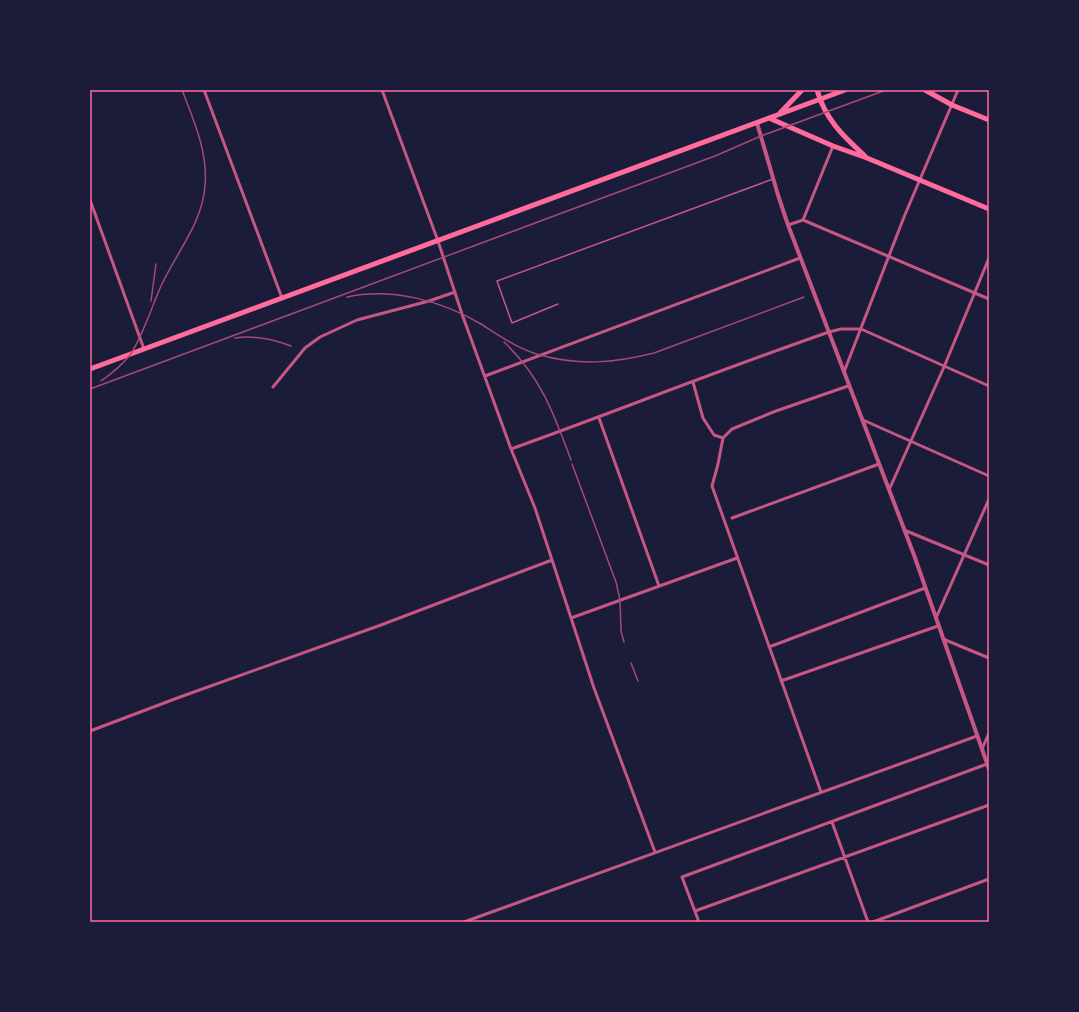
<svg xmlns="http://www.w3.org/2000/svg" width="1079" height="1012" font-family="Montserrat,sans-serif">
  <style>
    .lines { fill: none; stroke-linecap: round; stroke-linejoin: round }
    .service { stroke: #c65784; stroke-width: 1.5 }
    .minor { stroke: #c65784; stroke-width: 3 }
    .tertiary { stroke: #c65784; stroke-width: 4 }
    .primary { stroke: #ff6b9d; stroke-width: 5 }
    .rail { stroke: #a44b75; stroke-width: 1.5 }
    .neatline { fill: none; stroke: #ff6b9d; stroke-width: 1.5 }
  </style>
  <rect width="100%" height="100%" fill="#1b1b3a"/>
  <g class="lines">
    <path class="service" d="M558,304L512,323L497,281L773,179"/>
    <path class="minor" d="M204,90L282,298
      M382,90L438,241L462,314L511,449L535,508L594,688L655,852
      M90,200L144,349
      M803,220L833,146
      M788,225L803,220L989,299
      M844,372L904,217L958,90
      M485,376L800,258
      M693,382L703,418L714,435L723,438
      M273,387L305,348L320,337L357,320L429,301L455,292
      M599,418L659,586
      M863,420L989,476
      M723,438L718,464L712,486L821,792
      M723,438L732,429L776,411L848,386
      M511,449C617,411 722,369 829,332L841,329H861L989,386
      M889,490L944,367L989,258
      M732,518L879,464
      M904,530L989,565
      M571,618L737,558
      M936,618L989,499
      M943,639L989,658
      M769,647L925,588
      M781,681L938,626
      M90,731L180,697L381,625L552,560
      M982,749L989,733
      M832,822L868,922
      M695,911L989,805
      M464,922L977,736
      M699,922L682,877L987,764
      M873,922L989,879"/>
    <path class="tertiary" d="M757,123L778,195L788,225L914,555L989,769"/>
    <path class="primary" d="M817,90C825,119 843,136 865,156
      M925,90L952,105L989,120
      M780,113L802,90
      M769,118L833,146L867,158L989,209
      M90,369L845,90"/>
    <path class="rail" d="M347,297C392,287 442,301 481,324C500,336 518,349 540,355C580,366 614,363 654,353L804,297
      M151,301L156,264
      M235,338C255,335 273,339 291,346
      M504,342C541,377 554,414 571,460
      M101,381C111,374 122,365 130,355C142,338 152,306 161,286C176,253 202,224 205,186C208,152 194,121 182,90
      M90,389L715,156L761,136L886,90
      M572,464L616,582L620,600L621,631L624,642
      M631,663L638,681"/>
  </g>
  <rect width="1079" height="1012" fill="none" stroke="#1b1b3a" stroke-width="182"/>
  <rect x="91" y="91" width="897" height="830" class="neatline"/>
</svg>
